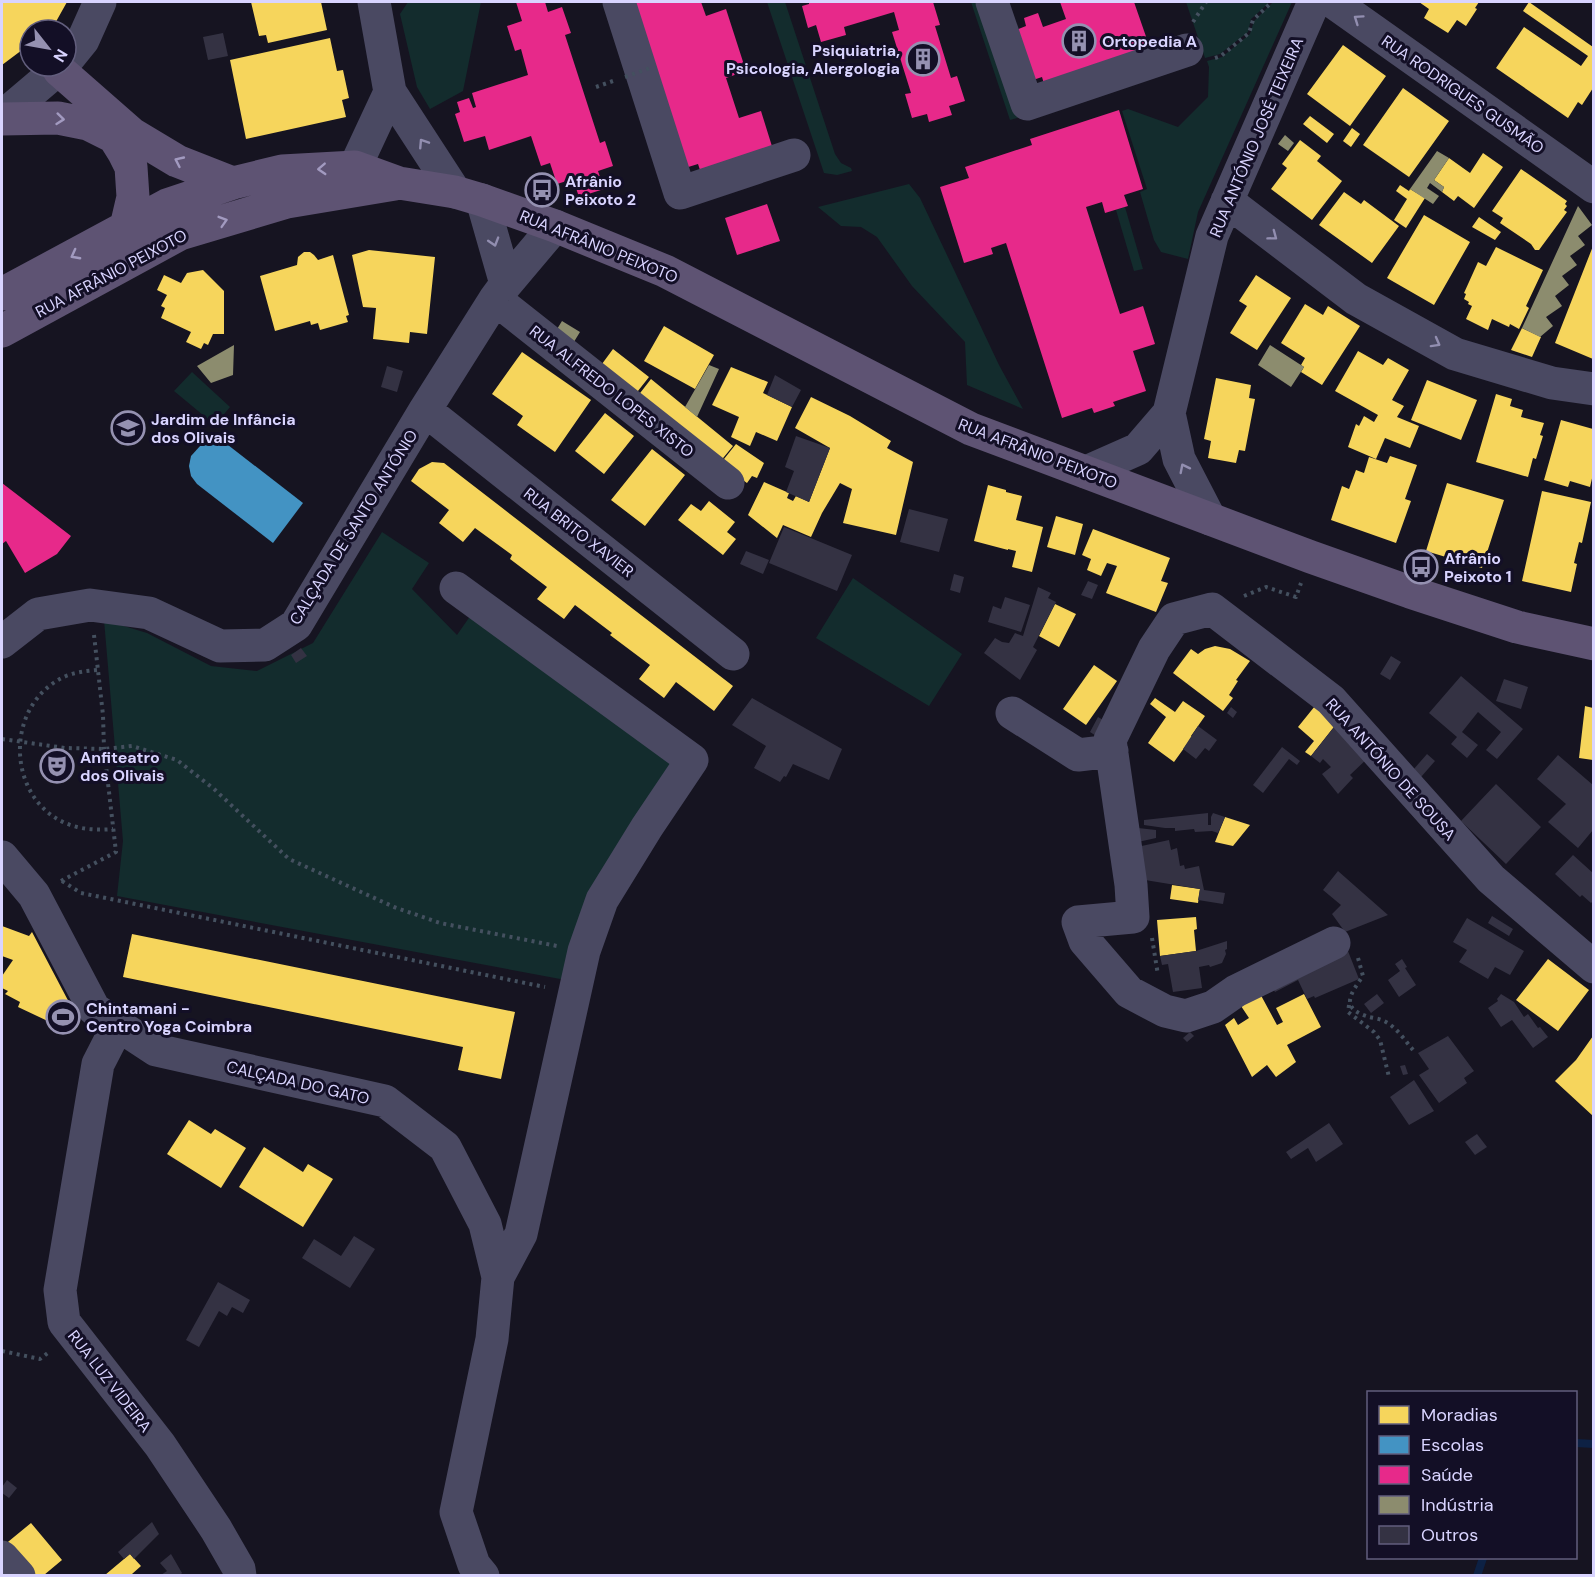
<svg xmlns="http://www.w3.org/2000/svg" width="1595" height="1577" font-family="'DM Sans',sans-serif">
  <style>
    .green { fill: #132c2d }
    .homes { fill: #f6d55c }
    .schools { fill: #4393c3 }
    .health { fill: #e7298a }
    .industry { fill: #8c8c6e }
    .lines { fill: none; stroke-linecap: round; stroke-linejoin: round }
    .stream { stroke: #0d2144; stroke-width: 8 }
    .building { fill: #343243 }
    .path { stroke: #44505f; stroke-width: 4; stroke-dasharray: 3 4.5; stroke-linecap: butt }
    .minor { stroke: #4a4962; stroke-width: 33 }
    .major { stroke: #5e5373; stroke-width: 33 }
    .path-bridge { stroke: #44505f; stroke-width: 4; stroke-dasharray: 3 4.5; stroke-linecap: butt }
    .oneway { stroke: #928eb0 }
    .oneway2 { stroke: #a29ac0 }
    .labels { text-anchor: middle; stroke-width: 6; stroke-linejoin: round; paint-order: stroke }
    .poi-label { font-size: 16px; font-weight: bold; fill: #d9d4ff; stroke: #130f26; text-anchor: start }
    .street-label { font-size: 16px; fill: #d9d4ff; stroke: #130f26 }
  </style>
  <rect width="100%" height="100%" fill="#161421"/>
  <path class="green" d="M408,2H481L463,91L430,109L417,87L400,14Z
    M767,2H785L835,154L841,163L851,168L852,171L837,175L824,173Z
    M971,2H987L1024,116L1010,120Z
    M1186,2H1270L1251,19L1248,32L1220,54L1205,58Z
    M1273,2H1292L1198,212L1188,259L1161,252L1154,240L1140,192L1147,189L1122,111L1128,109L1178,127L1208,97L1209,67L1207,61L1222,57L1250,34L1254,21Z
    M909,184L920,198L999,365L1023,409L967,385L965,342L912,286L877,237L861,227L841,226L818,207Z
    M1125,207L1143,269L1134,271L1116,210Z
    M192,372L230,407L215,425L174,391Z
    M382,532L429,563L412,589L457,635L473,612L678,763L571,981L117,896L123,841L104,620L147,633L211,666L257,671L313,643Z
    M853,578L962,654L929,706L816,638Z"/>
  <path class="homes" d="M2,2H67L53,27L48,30H30V44L2,65Z
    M251,2H321L327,30L268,43L266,35L259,36Z
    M1419,2H1479L1475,8L1477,9L1466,26L1457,20L1448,33L1424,18L1429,9Z
    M1529,2L1593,47V88L1582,105L1578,102L1568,118L1496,68L1524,27L1581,66L1588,56L1523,11Z
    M330,38L337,71L343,70L349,98L342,100L346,117L246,139L230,60Z
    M1343,45L1386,76L1350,126L1307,94Z
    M1403,88L1449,121L1409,177L1363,145Z
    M1310,116L1334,134L1327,143L1303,124Z
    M1352,128L1360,134L1351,147L1343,141Z
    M1300,140L1321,156L1317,161L1342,181L1312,220L1271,189L1287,168L1282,164Z
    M1483,153L1503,167L1474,208L1458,196L1454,201L1442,192L1444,187L1434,180L1449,158L1470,173Z
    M1521,169L1567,201L1565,204L1567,206L1564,210L1567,212L1539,250H1535L1531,244L1500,223L1503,218L1492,211Z
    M1400,185L1409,191L1410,189L1425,198L1406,228L1394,220L1407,199L1396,191Z
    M1344,192L1361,204L1364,200L1399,226L1372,263L1319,225Z
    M1424,215L1470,242L1434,305L1387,278Z
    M1479,217L1501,232L1495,240L1472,227Z
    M1593,246V359L1555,343Z
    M1496,247L1543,270L1526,306L1529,308L1519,329L1510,324L1509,327L1492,319L1488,330L1466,319L1472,306L1468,304L1469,302L1464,299L1466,294L1464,293L1478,262L1486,266Z
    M369,250L435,257L427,334L410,332L409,343L373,339L376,308L363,307L352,255Z
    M304,252H310L314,255L318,260L333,255L349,315L346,316L348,322L320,330L318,323L311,325L310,321L275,331L260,276L297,265L298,257Z
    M203,270L224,291V334H213L208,345L204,343L201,349L186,342L191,332L161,318L165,308L161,306L167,295L157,290L164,275L181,283L187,273Z
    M1256,275L1291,298L1257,350L1230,333L1247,306L1239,301Z
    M1305,304L1323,315L1328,306L1360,326L1322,385L1301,372L1304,367L1301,365L1305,358L1281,343Z
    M664,326L714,355L695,389L644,361Z
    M1522,328L1541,337L1532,357L1511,350Z
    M613,349L649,377L634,396L599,368Z
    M1358,351L1383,365L1388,358L1409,370L1392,400L1404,406L1397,417L1419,426L1410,448L1385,438L1376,459L1348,447L1356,424L1359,426L1364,416L1374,422L1378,415L1335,391Z
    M522,352L591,400L555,452L517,425L523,416L492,394Z
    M731,367L768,382L763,393L792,407L777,441L756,432L750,446L731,437L739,417L712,405Z
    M1216,378L1251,385L1249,398L1255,399L1245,451L1239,450L1236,463L1208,458L1211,441L1204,439Z
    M651,379L733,446L719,463L637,397Z
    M1427,380L1477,400L1461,440L1411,420Z
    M1496,394L1512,399L1510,406L1523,410L1521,417L1544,423L1540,435L1543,436L1536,459L1533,458L1528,477L1476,462Z
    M811,397L850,416L891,441L887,448L913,462L896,535L843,523L852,489L840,483L822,513L811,537L783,525L777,538L748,515L764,482L789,493L787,498L793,501L796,496L809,502L830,448L795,428Z
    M605,413L634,436L604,474L575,451Z
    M1561,420L1593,429V474L1590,487L1570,481L1568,487L1544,480Z
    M736,444L764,463L757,478L752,476L747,483L720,464Z
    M652,449L685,475L645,526L611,500Z
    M1390,456L1417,465L1405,499L1411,501L1396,543L1331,520L1342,486L1349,489L1356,470L1364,473L1369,457L1387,463Z
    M432,462L444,463L733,686L714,711L676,682L664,698L639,679L650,665L610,635L612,633L575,605L564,619L537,599L547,587L510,559L512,555L475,528L463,542L439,523L449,510L411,481L419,469Z
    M1447,483L1504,500L1482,568L1426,551Z
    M988,485L1006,490V492L1022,496L1016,520L1043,527L1032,572L1012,567L1016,551L1008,549V550L974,541Z
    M1542,491L1591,502L1582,543L1579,542L1574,563L1577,564L1571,592L1522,581Z
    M709,501L735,522L727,532L736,539L723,555L678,520L691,504L701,511Z
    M1056,516L1083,524L1075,555L1047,547Z
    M1093,529L1170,558L1161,581L1168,583L1156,612L1106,593L1117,566L1107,563L1101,576L1087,570L1091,559L1082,555Z
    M1055,604L1076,614L1059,647L1039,636Z
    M1215,646L1230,649L1250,661L1236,680L1238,681L1229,695L1233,698L1223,711L1173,673L1191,649L1198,654L1205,649Z
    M1094,665L1117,681L1086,725L1063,709Z
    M1155,698L1175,712L1183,701L1205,716L1191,736L1192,737L1174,762L1148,743L1166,717L1150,704Z
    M1319,701L1341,718L1311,756L1305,752L1314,741L1298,727Z
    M1585,706L1593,708V760L1579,758Z
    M1225,817L1250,825L1233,846L1215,842Z
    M1172,885L1200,889L1198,903L1170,899Z
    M1196,917L1197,929L1194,930L1196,951L1160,956L1157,920Z
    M2,926L29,936L32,932L72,1008L74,1021L71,1032L18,1007L20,1002L5,994L8,991L2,988V976L13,960L2,956Z
    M132,934L515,1012L501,1079L458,1070L463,1047L123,977Z
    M1548,959L1589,990L1558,1031L1516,1000Z
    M1257,988L1277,1025L1283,1022L1276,1008L1304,994L1321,1027L1287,1045L1296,1062L1276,1077L1267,1065L1252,1077L1225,1025L1234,1018L1238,1025L1249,1018L1237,1000Z
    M1593,1036V1116L1555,1081L1576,1060Z
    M189,1120L211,1134L215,1129L246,1148L221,1188L167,1154Z
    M264,1147L303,1172L308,1164L333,1179L303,1227L239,1187Z
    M31,1523L62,1560L44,1575H24L3,1546Z
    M130,1554L141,1566L132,1574L134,1575H105Z"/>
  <path class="schools" d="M210,441H219L228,445L303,503L273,543L197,484L191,476L189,466L191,456L201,445Z"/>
  <path class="health" d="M516,2H545L548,12L562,7L571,33L565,35L600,143L605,141L613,166L598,171L604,189L579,197L573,179L557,184L550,163L541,166L531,136L489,150L485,136L464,142L455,114L460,112L457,102L469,98L473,108L476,107L472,93L528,75L521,49L515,51L507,26L522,21Z
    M629,2H701L706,16L726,9L746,71L726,78L739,118L761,111L775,156L703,179L698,164L685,168Z
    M809,2H933L940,25L935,26L951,78L957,76L965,101L949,106L952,115L929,122L927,114L912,118L905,94L911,93L892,32L899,30L894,12L844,27L846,35L821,42L816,25L808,28L802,6L809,4Z
    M1060,2H1134L1150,48L1047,94L1042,77L1024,83L1008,33L1026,26L1024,18L1038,13L1043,27L1066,19Z
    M1119,110L1143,189L1124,195L1128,206L1105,213L1102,202L1086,207L1120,314L1143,306L1155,344L1133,351L1146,391L1113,402L1115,406L1094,413L1092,408L1062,418L1006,243L991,248L993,254L964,263L940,187L969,178L965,167L1032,145L1030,139Z
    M767,204L780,241L737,255L725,218Z
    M2,483L71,536L57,554L25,573L6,541L2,544Z"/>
  <path class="industry" d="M1285,135L1294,143L1288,151L1278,144Z
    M1437,151L1449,158L1434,180L1444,187L1442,192L1430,183L1427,188L1439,196L1433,204L1410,189Z
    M1578,206L1592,225L1578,236L1585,245L1570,256L1577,265L1562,276L1569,285L1555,296L1562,306L1546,317L1553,326L1540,337L1522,328Z
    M562,321L580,332L572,345L554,334Z
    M234,345L233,375L211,383L197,366Z
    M1270,345L1304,367L1291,387L1258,365Z
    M709,365L719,369L697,417L685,407Z"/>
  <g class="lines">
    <path class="stream" d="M1576,1443L1594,1444
      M1477,1576L1483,1558"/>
  </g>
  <path class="building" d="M223,33L228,56L208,60L203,37Z
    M387,366L403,371L397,392L381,387Z
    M775,375L801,390L792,407L767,395Z
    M796,436L830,448L809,502L786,492L794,471L785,467Z
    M909,509L948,519L939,552L900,542Z
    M784,527L852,555L837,591L769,563Z
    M746,551L769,560L763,574L740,564Z
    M954,574L964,577L960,593L950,590Z
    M1088,581L1098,585L1092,599L1081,595Z
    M1038,587L1051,593L1048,598L1056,602L1033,647L1037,650L1020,680L984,653L995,638L1002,642L1009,643L1015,633L1023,636Z
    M1005,597L1030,605L1021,632L988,622L993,606L1001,609Z
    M301,648L307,656L296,663L291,655Z
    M1391,656L1401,662L1390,680L1380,674Z
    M1461,676L1523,729L1497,759L1486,750L1501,732L1478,712L1462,732L1478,745L1467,758L1451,744L1457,737L1429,713Z
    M1504,679L1528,687L1521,709L1496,701Z
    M752,698L842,749L829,780L793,764L786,777L784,776L780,782L754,768L766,746L732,725Z
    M1231,707L1237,712L1233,718L1227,713Z
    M1098,717L1110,724L1101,739L1090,732Z
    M1338,722L1370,756L1350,775L1353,778L1338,794L1322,774L1331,767L1323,759L1320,763L1311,756Z
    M1198,726L1217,740L1209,751L1205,748L1196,759L1183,749Z
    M1282,747L1300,761L1297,765L1289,759L1263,793L1253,785Z
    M1427,754L1435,761L1421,777L1413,770Z
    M1558,755L1593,785V830L1578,848L1548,822L1566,804L1537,779Z
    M1496,784L1541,827L1506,864L1461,821Z
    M1208,813V825H1211V817L1213,813L1225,817L1218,833L1212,831L1195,832L1194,829L1175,831V828H1165L1144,825V820Z
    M1138,828L1156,830V838L1138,842Z
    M1169,840L1171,850L1177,848L1180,866L1184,865L1185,869L1199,866L1204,890L1225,893L1223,904L1198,900L1200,889L1145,880L1137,847Z
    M1573,855L1593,873V901L1591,903L1582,895L1580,897L1555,874Z
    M1338,871L1388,915L1345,932L1332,914L1341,905L1323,890Z
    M1492,916L1513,929L1509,936L1488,923Z
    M1467,918L1524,951L1510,975L1495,967L1488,979L1459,962L1467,950L1453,942Z
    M1227,941V949L1225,950L1226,954L1222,963L1210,967L1209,965L1199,967L1202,988L1173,992L1168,964L1162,965L1160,956L1196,951Z
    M1346,946L1359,979L1315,998L1314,996L1307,999L1298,980L1275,992L1269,981Z
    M1402,959L1407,967L1405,968L1416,985L1399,997L1388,980L1400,971L1395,964Z
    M1377,994L1384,1003L1371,1013L1364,1004Z
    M1501,994L1514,1002L1524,1017L1528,1014L1538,1028L1540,1027L1548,1037L1533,1048L1512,1020L1501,1027L1488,1008L1498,1001L1497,999Z
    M1190,1032L1194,1036L1187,1042L1183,1038Z
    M1448,1036L1474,1071L1464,1078L1467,1083L1439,1103L1419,1075L1429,1069L1418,1053Z
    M1405,1065L1408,1074L1403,1075L1400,1066Z
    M1414,1080L1434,1111L1409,1125L1390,1097Z
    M1329,1123L1343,1144L1316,1162L1308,1148L1291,1159L1286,1152Z
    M1477,1134L1487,1147L1475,1155L1465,1142Z
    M354,1236L375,1249L350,1288L302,1258L314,1239L341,1256Z
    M218,1282L250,1300L243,1313L232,1307L227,1316L219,1311L199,1347L186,1340Z
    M7,1480L17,1488L9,1498L2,1493V1487Z
    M152,1522L159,1534L134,1559L130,1554L124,1559L118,1552Z
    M171,1554L182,1573L180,1575H161L167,1571L160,1563Z"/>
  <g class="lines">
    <path class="path" d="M1193,22L1206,2
      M1215,58L1221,56L1249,33L1253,20L1272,2
      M596,87L613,81
      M1244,596L1266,587L1296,597L1301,583
      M97,670C86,671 76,672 66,676C0,705 6,809 77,827C89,830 101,830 113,829
      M2,739L65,748L104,749L132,746L177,760L214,789L289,859L394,907L440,923L557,946
      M61,881L116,852L104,749L103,715L94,635
      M62,881L81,893L545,987
      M1152,938L1158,975
      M1358,958L1363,976C1352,992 1339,1007 1366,1016C1371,1018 1378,1018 1384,1021C1397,1027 1405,1041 1414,1051
      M1349,1005L1348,1012L1374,1032L1380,1040L1389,1077
      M2,1351L40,1359L49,1352"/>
    <path class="minor" d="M374,2L390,92L455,192
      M619,2L680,193L794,155
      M992,2L1027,104L1187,50
      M1333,2L1594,187
      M66,61L83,40L100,2
      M2,117L62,66
      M355,167L390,92
      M482,200L506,284
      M1227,201L1356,299L1455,354L1552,383L1594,389
      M495,299L728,483
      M425,410L733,654
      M1086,472L1138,449L1169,413
      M1210,519L1179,459L1169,413L1212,236L1314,2
      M456,588L692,760L647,827L602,900L584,951L521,1234L498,1277
      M2,642L38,614L90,605L149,613L220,646L265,645L296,625L425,410L495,299L506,284L555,226
      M1012,713L1078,755L1112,751
      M2,857L34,895L94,1009L118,1025L156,1050L385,1101L445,1147L485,1224L498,1277L492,1339L456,1512L474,1565L483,1576
      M1334,943L1236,991L1213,1007L1186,1016L1165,1011L1129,992L1085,941L1078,922L1133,917L1131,885L1110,740L1154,649L1174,619L1212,609L1331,700L1491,879L1594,967
      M118,1025L98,1064L60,1290L64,1322L160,1445L216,1529L239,1569L240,1576
      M2,1557L19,1576"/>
    <path class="major" d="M59,70L132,134L177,161L233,183
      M2,119L58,118L88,124L114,137L124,153L131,167L133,197L126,227
      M2,294L167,205L233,183L282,171L355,167L399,183L455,192L482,200L555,226L665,271L971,429L1311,557L1410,592L1517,627L1594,644
      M2,331L180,234L287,202L395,184"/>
    <path class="path-bridge" d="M625,77L650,68"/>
  </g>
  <defs><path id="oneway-chevron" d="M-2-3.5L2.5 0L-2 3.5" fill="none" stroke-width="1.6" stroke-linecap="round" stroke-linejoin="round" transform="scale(1.5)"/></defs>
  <g class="oneway">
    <use href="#oneway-chevron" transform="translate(1358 19) rotate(-145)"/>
    <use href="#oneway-chevron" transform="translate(423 143) rotate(-123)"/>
    <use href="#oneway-chevron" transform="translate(1273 236) rotate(37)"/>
    <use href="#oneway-chevron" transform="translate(494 242) rotate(73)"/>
    <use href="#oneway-chevron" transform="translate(1436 343) rotate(29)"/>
    <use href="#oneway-chevron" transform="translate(1184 468) rotate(-117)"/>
  </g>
  <g class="oneway2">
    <use href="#oneway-chevron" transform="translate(60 119) rotate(6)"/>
    <use href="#oneway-chevron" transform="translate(179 161) rotate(-155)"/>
    <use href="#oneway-chevron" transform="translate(322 169) rotate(177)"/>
    <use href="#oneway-chevron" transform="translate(223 221) rotate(-17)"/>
    <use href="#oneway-chevron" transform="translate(75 255) rotate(152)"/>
  </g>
  <defs>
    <g id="building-ring" transform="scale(1.725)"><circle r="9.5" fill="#130f26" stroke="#9591b1" stroke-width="1.5"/><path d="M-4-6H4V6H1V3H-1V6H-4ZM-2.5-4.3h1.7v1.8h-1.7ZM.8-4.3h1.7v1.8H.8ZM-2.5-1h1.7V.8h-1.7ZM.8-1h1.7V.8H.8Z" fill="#9591b1"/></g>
    <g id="bus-ring" transform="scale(1.725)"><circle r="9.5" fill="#130f26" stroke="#9591b1" stroke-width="1.5"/><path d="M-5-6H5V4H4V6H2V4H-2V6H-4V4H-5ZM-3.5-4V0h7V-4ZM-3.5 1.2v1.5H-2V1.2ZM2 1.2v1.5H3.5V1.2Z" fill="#9591b1"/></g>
    <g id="school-ring" transform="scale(1.725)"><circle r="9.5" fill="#130f26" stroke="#9591b1" stroke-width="1.5"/><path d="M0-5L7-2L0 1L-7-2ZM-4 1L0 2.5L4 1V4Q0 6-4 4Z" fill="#9591b1"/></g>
    <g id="theatre-ring" transform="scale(1.725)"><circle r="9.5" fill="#130f26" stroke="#9591b1" stroke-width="1.5"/><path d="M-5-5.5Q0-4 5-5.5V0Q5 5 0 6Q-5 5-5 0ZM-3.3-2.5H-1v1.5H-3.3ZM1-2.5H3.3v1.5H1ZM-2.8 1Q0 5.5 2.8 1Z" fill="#9591b1"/></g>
    <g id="stadium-ring" transform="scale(1.725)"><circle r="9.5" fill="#130f26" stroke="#9591b1" stroke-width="1.5"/><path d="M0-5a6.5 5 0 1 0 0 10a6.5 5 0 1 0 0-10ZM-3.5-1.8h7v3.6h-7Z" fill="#9591b1"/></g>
  </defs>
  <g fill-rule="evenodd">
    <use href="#building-ring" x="1079" y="41"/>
    <use href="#building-ring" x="923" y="59"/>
    <use href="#bus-ring" x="542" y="190"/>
    <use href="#school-ring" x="128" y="428"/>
    <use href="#bus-ring" x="1421" y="567"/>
    <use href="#theatre-ring" x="57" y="766"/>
    <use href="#stadium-ring" x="63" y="1017"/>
  </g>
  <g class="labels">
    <g class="poi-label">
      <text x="1102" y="47">Ortopedia A</text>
      <text x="900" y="56" text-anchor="end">Psiquiatria,<tspan x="900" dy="18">Psicologia, Alergologia</tspan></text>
      <text x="565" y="187">Afrânio<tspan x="565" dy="18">Peixoto 2</tspan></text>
      <text x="151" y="425">Jardim de Infância<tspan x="151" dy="18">dos Olivais</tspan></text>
      <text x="1444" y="564">Afrânio<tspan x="1444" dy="18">Peixoto 1</tspan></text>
      <text x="80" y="763">Anfiteatro<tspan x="80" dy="18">dos Olivais</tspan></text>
      <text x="86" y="1014">Chintamani -<tspan x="86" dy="18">Centro Yoga Coimbra</tspan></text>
    </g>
    <g class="street-label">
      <text transform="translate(1463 94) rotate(35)" y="6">RUA RODRIGUES GUSMÃO</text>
      <text transform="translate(1256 137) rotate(-67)" y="6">RUA ANTÓNIO JOSÉ TEIXEIRA</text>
      <text transform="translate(599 246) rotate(22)" y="6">RUA AFRÂNIO PEIXOTO</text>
      <text transform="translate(111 273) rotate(-28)" y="6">RUA AFRÂNIO PEIXOTO</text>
      <text transform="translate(612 391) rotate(38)" y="6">RUA ALFREDO LOPES XISTO</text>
      <text transform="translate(1038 453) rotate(21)" y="6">RUA AFRÂNIO PEIXOTO</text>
      <text transform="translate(353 527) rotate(-58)" y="6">CALÇADA DE SANTO ANTÓNIO</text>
      <text transform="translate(579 532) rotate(38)" y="6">RUA BRITO XAVIER</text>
      <text transform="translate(1391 769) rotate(48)" y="6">RUA ANTÓNIO DE SOUSA</text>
      <text transform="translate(298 1082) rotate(13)" y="6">CALÇADA DO GATO</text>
      <text transform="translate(110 1381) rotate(52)" y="6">RUA LUZ VIDEIRA</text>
    </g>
  </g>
  <rect width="1595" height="1577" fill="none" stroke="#d9d4ff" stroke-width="6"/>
  <rect x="1367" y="1391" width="210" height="168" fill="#130f26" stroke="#625e7d" stroke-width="1.5"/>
  <rect x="1379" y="1406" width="30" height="18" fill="#f6d55c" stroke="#625e7d" stroke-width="1.5"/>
  <text x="1421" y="1421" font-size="18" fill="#d9d4ff">Moradias</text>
  <rect x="1379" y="1436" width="30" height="18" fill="#4393c3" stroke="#625e7d" stroke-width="1.5"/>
  <text x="1421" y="1451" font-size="18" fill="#d9d4ff">Escolas</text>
  <rect x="1379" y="1466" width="30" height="18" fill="#e7298a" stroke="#625e7d" stroke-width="1.5"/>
  <text x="1421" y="1481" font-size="18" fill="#d9d4ff">Saúde</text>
  <rect x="1379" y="1496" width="30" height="18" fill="#8c8c6e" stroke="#625e7d" stroke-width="1.5"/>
  <text x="1421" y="1511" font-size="18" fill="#d9d4ff">Indústria</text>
  <rect x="1379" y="1526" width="30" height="18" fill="#343243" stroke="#625e7d" stroke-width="1.5"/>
  <text x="1421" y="1541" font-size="18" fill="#d9d4ff">Outros</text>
  <g transform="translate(48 48) rotate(121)"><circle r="28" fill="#130f26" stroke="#625e7d" stroke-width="1.5"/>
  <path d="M0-4.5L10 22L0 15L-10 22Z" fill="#9591b1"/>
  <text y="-9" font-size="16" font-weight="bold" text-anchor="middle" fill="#d9d4ff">N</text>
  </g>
</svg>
